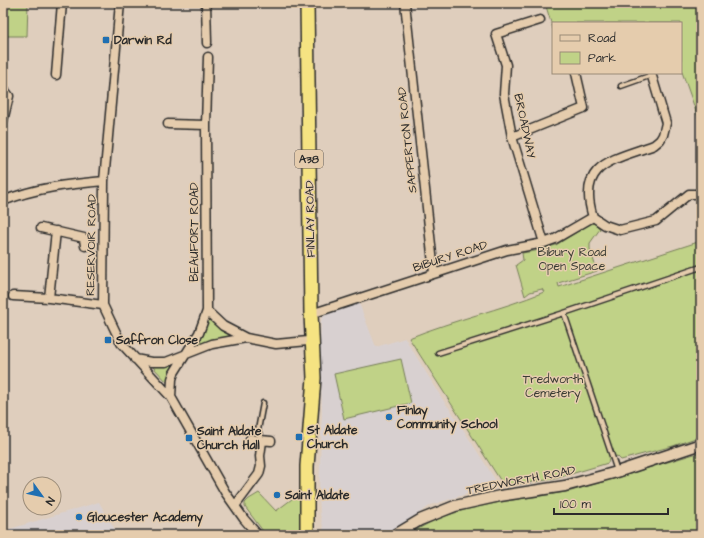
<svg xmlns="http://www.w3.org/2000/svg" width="704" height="538" font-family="'Architects Daughter',sans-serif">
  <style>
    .built { fill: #d8d0d0 }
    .green { fill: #c0d287; stroke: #767e59 }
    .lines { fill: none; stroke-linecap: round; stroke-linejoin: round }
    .service-casing { stroke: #2b2b2b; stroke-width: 7 }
    .minor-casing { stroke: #2b2b2b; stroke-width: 11 }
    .tertiary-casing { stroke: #2b2b2b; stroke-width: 13 }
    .trunk-casing { stroke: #2b2b2b; stroke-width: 16 }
    .service { stroke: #e5ccad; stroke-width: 4 }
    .minor { stroke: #e5ccad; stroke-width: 8 }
    .tertiary { stroke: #e5ccad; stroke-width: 10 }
    .trunk { stroke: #f5e382; stroke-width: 13 }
    .poi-dot { fill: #1f6fb2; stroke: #e5ccad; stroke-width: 1.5 }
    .labels { text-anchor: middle; stroke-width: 3; stroke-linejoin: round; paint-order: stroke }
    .shield { fill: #e5ccad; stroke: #635b52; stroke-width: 1 }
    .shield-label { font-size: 11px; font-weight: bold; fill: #2b2b2b }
    .poi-label { font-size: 12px; font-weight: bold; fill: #2b2b2b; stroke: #e5ccad; text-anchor: start }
    .street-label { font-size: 12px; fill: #2b2b2b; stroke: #e5ccad }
    .park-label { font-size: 12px; fill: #3a3c34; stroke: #e5ccad }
  </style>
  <rect width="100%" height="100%" fill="#dfcebd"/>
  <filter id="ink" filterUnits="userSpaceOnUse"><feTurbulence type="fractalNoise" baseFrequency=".025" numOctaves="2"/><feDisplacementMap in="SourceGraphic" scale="8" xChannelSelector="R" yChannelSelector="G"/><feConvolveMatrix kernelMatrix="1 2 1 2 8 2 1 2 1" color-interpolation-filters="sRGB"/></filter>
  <g filter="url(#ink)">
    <path class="built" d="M359,303L376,347L405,338L443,400L452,412L500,487L473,492L431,505L387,535H325L320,514L319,490L322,413L320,343L321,321L322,318L325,315Z
      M99,502L118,535H3V531Z"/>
    <path class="green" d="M3,3H28L27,36H3Z
      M545,3H701V120H699L681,69V23H553V29Z
      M591,223H594L600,229L590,243V249L597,271L558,283L559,287L701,241V436L673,446L621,460L617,456L609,459L608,463L554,479L504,486L409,338C453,320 500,310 544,292L542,289L530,292L525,296L516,265L523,260L522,253L535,251L556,245Z
      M208,319L232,336L196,347V345Z
      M401,359L411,403L344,419L334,374Z
      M174,364L168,383L152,366H162Z
      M701,452V535H407L438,518L468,509L505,501L547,495L571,491Z
      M259,493L276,511L300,493L305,535H266L245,507V503L249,499Z"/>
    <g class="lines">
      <g class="service-casing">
        <path id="service" d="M621,86L652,75
          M564,313L701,267
          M438,353L564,313L617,471
          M262,441L258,430L263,403"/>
      </g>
      <g class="minor-casing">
        <path id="minor" d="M120,3L104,181L103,305L121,343L171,397L225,492L244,519L258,535
          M206,3L207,43
          M405,3L434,273
          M540,20L496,34L506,65L504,94L512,137L544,243
          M56,75L62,3
          M3,88L9,96L3,121
          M168,124L206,125
          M512,137L584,108L576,73
          M3,201C35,188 69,184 104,181
          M593,217C576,163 614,160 654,145L660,140L663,135L666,123L651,73
          M41,228L84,238L85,246
          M13,296L49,298L103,305
          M49,298L56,231
          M207,311L223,326L246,338
          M311,314L507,250L544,243L555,239L593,217L605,225L620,230L656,221L689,194H701
          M135,359L151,362H166L212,344L246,338L276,344L308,341
          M171,397L172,379L174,373L199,333L207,311L206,125L208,57
          M250,439L271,441
          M235,506L259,474L261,466L260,456L262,441"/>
      </g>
      <g class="tertiary-casing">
        <path id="tertiary" d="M395,535L420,520L455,506L500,496L565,486L617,472L701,444"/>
      </g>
      <g class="trunk-casing">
        <path id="trunk" d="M307,3L311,314L314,378L307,466V535"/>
      </g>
      <use href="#service" class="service"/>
      <use href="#minor" class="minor"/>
      <use href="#tertiary" class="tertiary"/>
      <use href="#trunk" class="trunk"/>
    </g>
  </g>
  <g class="poi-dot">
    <rect x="102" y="36" width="8" height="8" rx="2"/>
    <rect x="104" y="336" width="8" height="8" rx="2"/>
    <circle cx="389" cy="417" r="4"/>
    <rect x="295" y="433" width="8" height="8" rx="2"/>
    <rect x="185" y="434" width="8" height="8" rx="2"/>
    <circle cx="277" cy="495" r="4"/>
    <circle cx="79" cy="517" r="4"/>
  </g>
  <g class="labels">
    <rect class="shield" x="295" y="150" width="28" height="18" rx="3"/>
    <g class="shield-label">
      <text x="309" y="163">A38</text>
    </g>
    <g class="poi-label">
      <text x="114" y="44">Darwin Rd</text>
      <text x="116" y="344">Saffron Close</text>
      <text x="397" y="414">Finlay<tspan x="397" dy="14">Community School</tspan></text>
      <text x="307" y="434">St Aldate<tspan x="307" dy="14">Church</tspan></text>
      <text x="197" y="435">Saint Aldate<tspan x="197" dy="14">Church Hall</tspan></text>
      <text x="285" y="499">Saint Aldate</text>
      <text x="87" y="521">Gloucester Academy</text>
    </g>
    <g class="street-label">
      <text transform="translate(525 126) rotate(78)" y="4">BROADWAY</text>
      <text transform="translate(407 140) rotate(-96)" y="4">SAPPERTON ROAD</text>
      <text transform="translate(310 219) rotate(-91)" y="4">FINLAY ROAD</text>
      <text transform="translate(194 232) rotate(-90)" y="4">BEAUFORT ROAD</text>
      <text transform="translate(91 245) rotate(-89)" y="4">RESERVOIR ROAD</text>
      <text transform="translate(450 256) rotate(-18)" y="4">BIBURY ROAD</text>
      <text transform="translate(521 480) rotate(-11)" y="4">TREDWORTH ROAD</text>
    </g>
    <g class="park-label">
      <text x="572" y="256">Bibury Road<tspan x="572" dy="14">Open Space</tspan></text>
      <text x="553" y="383">Tredworth<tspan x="553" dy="14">Cemetery</tspan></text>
    </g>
  </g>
  <rect width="704" height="538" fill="none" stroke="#e5ccad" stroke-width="16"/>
  <rect x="8" y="8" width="688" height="522" fill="none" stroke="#2b2b2b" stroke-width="1.5" filter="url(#ink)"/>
  <rect x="552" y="22" width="130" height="52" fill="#e5ccad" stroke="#9b8c79"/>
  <rect x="560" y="35" width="20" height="6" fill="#e5ccad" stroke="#9b8c79"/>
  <text x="588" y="42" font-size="12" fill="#2b2b2b">Road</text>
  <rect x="560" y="52" width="20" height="12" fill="#c0d287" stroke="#9b8c79"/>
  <text x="588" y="62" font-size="12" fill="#2b2b2b">Park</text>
  <g transform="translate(42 496) rotate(123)"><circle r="19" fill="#e5ccad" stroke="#9b8c79"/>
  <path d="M0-3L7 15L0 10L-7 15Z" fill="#1f6fb2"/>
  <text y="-6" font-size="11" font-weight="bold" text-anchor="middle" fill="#2b2b2b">N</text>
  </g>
  <path d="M554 508v6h114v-6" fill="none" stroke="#2b2b2b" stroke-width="2"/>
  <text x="560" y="508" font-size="12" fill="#2b2b2b" stroke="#e5ccad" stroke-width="3" paint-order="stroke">100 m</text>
</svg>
